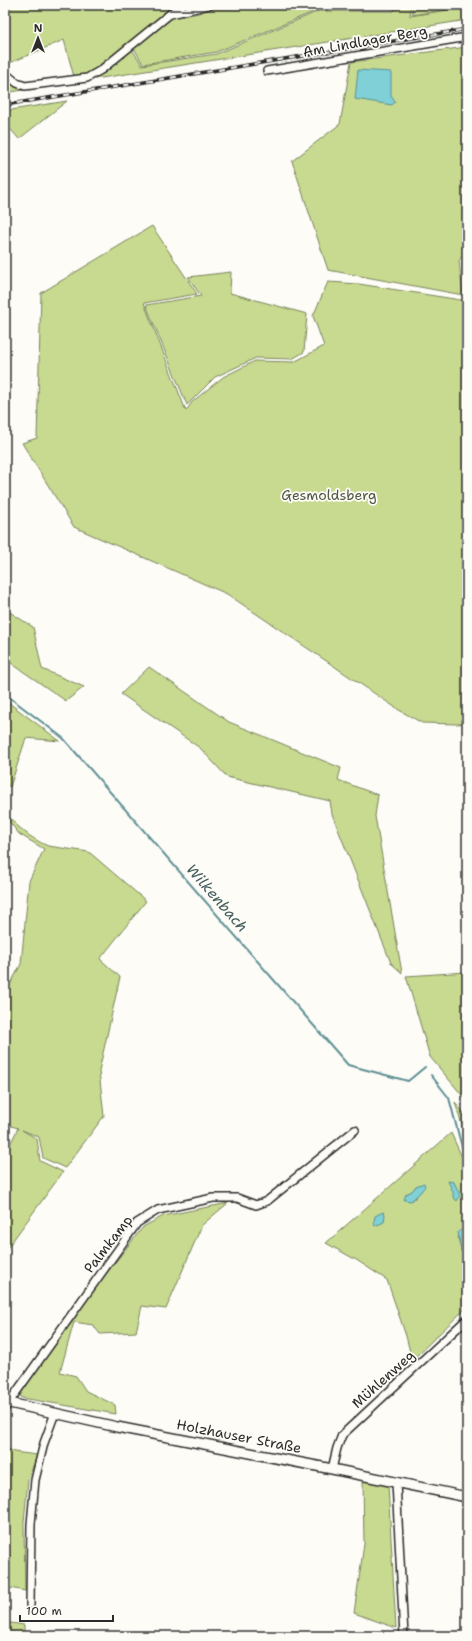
<svg xmlns="http://www.w3.org/2000/svg" width="472" height="1641" font-family="'Shantell Sans',sans-serif">
  <style>
    .green { fill: #c7da8f; stroke: #79825d; fill-rule: evenodd }
    .water { fill: #7fd0d7; stroke: #5d8e92 }
    .lines { fill: none; stroke-linecap: round; stroke-linejoin: round }
    .stream { stroke: #5d8e92; stroke-width: 2 }
    .minor-casing { stroke: #2b2b2b; stroke-width: 10 }
    .tertiary-casing { stroke: #2b2b2b; stroke-width: 12 }
    .minor { stroke: #fdfcf7; stroke-width: 7 }
    .tertiary { stroke: #fdfcf7; stroke-width: 9 }
    .rail-casing { stroke: #2b2b2b; stroke-width: 3.5 }
    .rail { stroke: #fdfcf7; stroke-width: 2; stroke-dasharray: 6; stroke-linecap: butt }
    .labels { text-anchor: middle; stroke-width: 3.5; stroke-linejoin: round; paint-order: stroke }
    .street-label { font-size: 14px; fill: #2b2b2b; stroke: #fdfcf7 }
    .park-label { font-size: 14px; fill: #525744; stroke: #fdfcf7 }
    .water-label { font-size: 15px; font-style: italic; fill: #445d5f; stroke: #fdfcf7 }
  </style>
  <rect width="100%" height="100%" fill="#fdfcf7"/>
  <filter id="ink" filterUnits="userSpaceOnUse"><feTurbulence type="fractalNoise" baseFrequency=".025" numOctaves="2"/><feDisplacementMap in="SourceGraphic" scale="8" xChannelSelector="R" yChannelSelector="G"/><feConvolveMatrix kernelMatrix="1 2 1 2 8 2 1 2 1" color-interpolation-filters="sRGB"/></filter>
  <g filter="url(#ink)">
    <path class="green" d="M5,5H173L104,65L86,75L74,77L64,40L5,65Z
      M220,5H317L318,10L216,52L143,64L134,48L172,18L199,13Z
      M395,5H411L410,16L467,7V20L95,79L132,49L142,65L216,54L319,11H394Z
      M413,5H467V6L412,15Z
      M467,47V249L459,261L463,295L328,270L292,161L340,124L351,62Z
      M5,77L9,83L23,90L5,93Z
      M67,101L19,139L5,123V111Z
      M152,226L197,294L144,303L186,411L192,402L223,377L255,361L294,362L324,346L313,316L328,282L359,284L467,301V723L457,724L422,723L399,710L227,594L74,527L22,443L37,438L41,293Z
      M467,255V296L465,295L462,262Z
      M231,272L230,293L307,314L304,352L292,359L256,358L215,377L187,405L146,305L201,296L188,277Z
      M5,609L33,627L42,669L84,687L66,701L5,659Z
      M149,667L229,722L341,768L338,780L378,795L375,816L402,973L391,963L332,814L330,801L227,777L200,748L121,694Z
      M5,700L60,741L26,738L10,787L5,783Z
      M5,812C16,826 31,839 48,846L89,852L146,901L100,959L120,977L99,1071L104,1116L65,1168L43,1158L39,1137L22,1130L37,1139L40,1161L63,1172L5,1251V1155L18,1128L5,1124V994L21,964L29,881L44,849L19,834L5,816Z
      M467,972V1101L430,1057L406,976Z
      M455,1102L467,1117V1143Z
      M451,1133L467,1168V1243L466,1234L458,1237L461,1251L467,1255V1307L412,1360L406,1336L387,1280L358,1261L326,1243ZM424,1184L416,1197L411,1201L406,1194L413,1191L416,1186Z
      M228,1203L202,1225L166,1309L142,1306L136,1332L100,1334L93,1325L74,1322L60,1372L76,1376L86,1391L115,1405L116,1414L22,1398L18,1393L90,1294L143,1227L163,1216Z
      M5,1447L14,1452L37,1455L28,1480L24,1522L25,1591L5,1587Z
      M363,1479L388,1485L396,1628L354,1613L364,1544Z
      M5,1622L24,1625V1636H5Z"/>
    <path class="water" d="M358,70L391,72V96L395,102L392,105L355,99Z
      M448,1181L454,1182L460,1195L457,1201L453,1197V1192Z
      M424,1183L425,1186C422,1191 416,1197 411,1201L404,1200L406,1194L412,1191L416,1186Z
      M383,1212L385,1214L384,1222L375,1226L374,1222L375,1216Z
      M461,1230L466,1234L467,1256L463,1255L461,1251L458,1232Z"/>
    <g class="lines">
      <path class="stream" d="M5,694L63,738L348,1065L408,1081L425,1067
        M431,1075L449,1098L464,1155L467,1160"/>
      <g class="minor-casing">
        <path id="minor" d="M171,14L209,5
          M267,71L467,37
          M5,73L17,83L25,86L87,78L101,70L181,5
          M5,1408L137,1223L158,1210L213,1198H237L256,1205L267,1201L355,1130
          M332,1469L337,1448L342,1435L467,1319
          M396,1482L404,1636
          M30,1605L31,1524L35,1480L44,1443L55,1413"/>
      </g>
      <g class="tertiary-casing">
        <path id="tertiary" d="M5,1402L117,1427L332,1469L467,1497"/>
      </g>
      <use href="#minor" class="minor"/>
      <use href="#tertiary" class="tertiary"/>
      <g class="rail-casing">
        <path id="rail" d="M5,105L467,29"/>
      </g>
      <use href="#rail" class="rail"/>
    </g>
  </g>
  <g class="labels">
    <g class="street-label">
      <text transform="translate(365 41) rotate(-10)" y="5">Am Lindlager Berg</text>
      <text transform="translate(108 1244) rotate(-52)" y="5">Palmkamp</text>
      <text transform="translate(383 1379) rotate(-42)" y="5">Mühlenweg</text>
      <text transform="translate(239 1436) rotate(11)" y="5">Holzhauser Straße</text>
    </g>
    <g class="park-label">
      <text x="329" y="500">Gesmoldsberg</text>
    </g>
    <g class="water-label">
      <text transform="translate(217 898) rotate(49)" y="5">Wilkenbach</text>
    </g>
  </g>
  <rect width="472" height="1641" fill="none" stroke="#fdfcf7" stroke-width="20"/>
  <rect x="10" y="10" width="452" height="1621" fill="none" stroke="#2b2b2b" stroke-width="1.5" filter="url(#ink)"/>
  <g transform="translate(38 38)" stroke="#fdfcf7" stroke-width="3" paint-order="stroke">
  <path d="M0-3L7 15L0 10L-7 15Z" fill="#2b2b2b"/>
  <text y="-6" font-size="11" font-weight="bold" text-anchor="middle" fill="#2b2b2b">N</text>
  </g>
  <path d="M20 1615v6h93v-6" fill="none" stroke="#2b2b2b" stroke-width="2"/>
  <text x="26" y="1615" font-size="12" fill="#2b2b2b" stroke="#fdfcf7" stroke-width="3" paint-order="stroke">100 m</text>
</svg>
